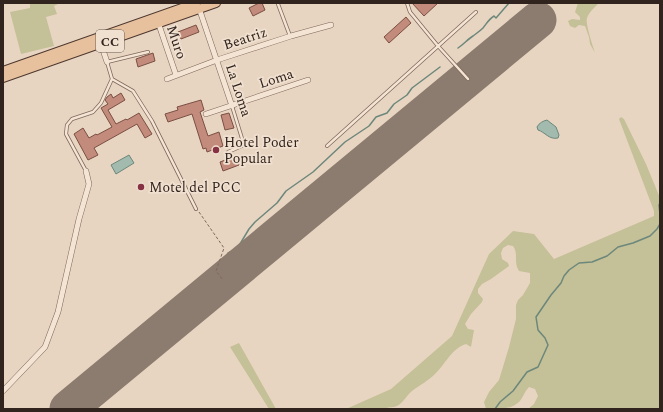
<svg xmlns="http://www.w3.org/2000/svg" width="663" height="412" font-family="Spectral,serif">
  <style>
    .green { fill: #c4c097 }
    .water { fill: #a3bbaf; stroke: #6c877b }
    .lines { fill: none; stroke-linecap: round; stroke-linejoin: round }
    .stream { stroke: #6c877b; stroke-width: 1.5 }
    .runway { stroke: #8c7c6f; stroke-width: 37 }
    .building { fill: #c28b7b; stroke: #7b4f44 }
    .service-casing { stroke: #7f675b; stroke-width: 4 }
    .minor-casing { stroke: #7f675b; stroke-width: 6 }
    .primary-casing { stroke: #4d372f; stroke-width: 10 }
    .path { stroke: #7f675b; stroke-width: 1; stroke-dasharray: 3 2; stroke-linecap: butt }
    .service { stroke: #f4e4d3; stroke-width: 2.5 }
    .minor { stroke: #f4e4d3; stroke-width: 5 }
    .primary { stroke: #e7c19d; stroke-width: 8 }
    .poi-dot { fill: #873243; stroke: #f0e0d0; stroke-width: 1.5 }
    .labels { text-anchor: middle; stroke-width: 3.5; stroke-linejoin: round; paint-order: stroke }
    .shield { fill: #f0e0d0; stroke: #6a5c53; stroke-width: 1 }
    .shield-label { font-size: 13px; font-weight: bold; fill: #31231d }
    .street-label { font-size: 14px; fill: #31231d; stroke: #f0e0d0 }
    .poi-label { font-size: 14px; fill: #31231d; stroke: #f0e0d0; text-anchor: start }
  </style>
  <rect width="100%" height="100%" fill="#e8d5c1"/>
  <path class="green" d="M30,3H60L54,6L57,14L46,17L54,46L21,54L10,12L30,8Z
    M578,3H599C595,7 589,12 587,18C585,23 593,46 595,53L590,44L589,37L585,26L579,25L575,28L570,26L568,21L572,19L580,20V17L575,12Z
    M621,117L624,119L646,164L660,198V409H528L534,404L538,396L535,389L529,387C525,391 523,397 520,401C512,410 497,409 486,409L484,402L489,392L499,380L509,347L516,319V305L518,300L523,295L530,283V273L519,271C513,262 519,254 513,246L508,245L503,248L501,253L502,259L508,263L509,266L491,279L482,284L478,289V293L483,299L482,302L471,314L465,324L468,329L474,330L471,347L466,344C451,349 445,365 435,374C428,381 420,385 412,391C407,395 403,403 397,406C393,408 390,406 385,409H346L391,389L452,336L489,254L513,231L534,234L554,259L654,216V211L619,119Z
    M239,343L276,409H269L230,347Z"/>
  <path class="water" d="M547,120L556,127L559,135L558,138C549,140 545,132 538,130L537,127C539,123 543,121 547,120Z
    M129,155L134,163L116,174L111,165Z"/>
  <g class="lines">
    <path class="stream" d="M458,48C464,44 468,39 473,36C477,33 480,31 483,28C487,23 489,19 494,16L496,18L509,3
      M660,203L659,205L660,214
      M223,262L228,253L237,249L249,229L255,222L277,203L286,191L313,172L345,142L369,126L376,117L387,113L394,104L407,95L412,88L440,67
      M495,409L500,402L513,391L527,372L538,367L548,345L545,338L538,330L536,317L551,295L561,283L564,276L569,270L579,263L592,262L607,256L618,247L633,243L650,236L657,229L660,224"/>
    <path class="runway" d="M68,409L538,20"/>
  </g>
  <path class="building" d="M259,3H262L265,10L253,16L249,8Z
    M412,3H438L424,16Z
    M406,17L411,23L389,43L384,37Z
    M196,25L199,32L181,39L178,32Z
    M153,53L155,61L138,67L136,59Z
    M121,93L125,100L108,110L116,124L126,119L127,120L139,113L152,134L145,138L137,124L94,148L98,155L88,160L74,134L83,128L89,138L96,134L97,135L112,127L101,108L108,104L105,100L107,97L111,94L113,98Z
    M201,100L204,110L200,112L208,136L219,132L223,146L207,152L206,148L203,149L192,114L168,122L165,114L178,110L177,107Z
    M229,113L234,128L225,130L221,115Z
    M236,156L239,165L223,171L220,162Z"/>
  <g class="lines">
    <g class="service-casing">
      <path id="service" d="M407,3L410,12L438,46L468,79
        M278,4L290,36
        M112,79L133,91L152,121L196,209
        M327,146L476,12
        M228,152L244,145L232,106
        M86,171L66,134L67,125L72,119L93,112L101,103L112,79L107,62L148,52"/>
    </g>
    <g class="minor-casing">
      <path id="minor" d="M199,8L232,106
        M158,22L176,75
        M100,41L107,62
        M167,79L217,60L291,36L331,25
        M206,114L308,80
        M3,391L45,347L58,312L79,219L89,184L86,171"/>
    </g>
    <g class="primary-casing">
      <path id="primary" d="M3,71L196,3
        M3,78L216,3"/>
    </g>
    <path class="path" d="M199,212L224,248L216,271L223,280"/>
    <use href="#service" class="service"/>
    <use href="#minor" class="minor"/>
    <use href="#primary" class="primary"/>
  </g>
  <g class="poi-dot">
    <circle cx="216" cy="150" r="4"/>
    <circle cx="141" cy="187" r="4"/>
  </g>
  <g class="labels">
    <rect class="shield" x="96" y="30" width="28" height="22" rx="3"/>
    <g class="shield-label">
      <text x="110" y="46">CC</text>
    </g>
    <g class="street-label">
      <text transform="translate(245 38) rotate(-18)" y="5">Beatriz</text>
      <text transform="translate(177 42) rotate(71)" y="5">Muro</text>
      <text transform="translate(276 78) rotate(-18)" y="5">Loma</text>
      <text transform="translate(239 90) rotate(72)" y="5">La Loma</text>
    </g>
    <g class="poi-label">
      <text x="224" y="147">Hotel Poder<tspan x="224" dy="16">Popular</tspan></text>
      <text x="149" y="192">Motel del PCC</text>
    </g>
  </g>
  <rect width="663" height="412" fill="none" stroke="#31231d" stroke-width="8"/>
</svg>
